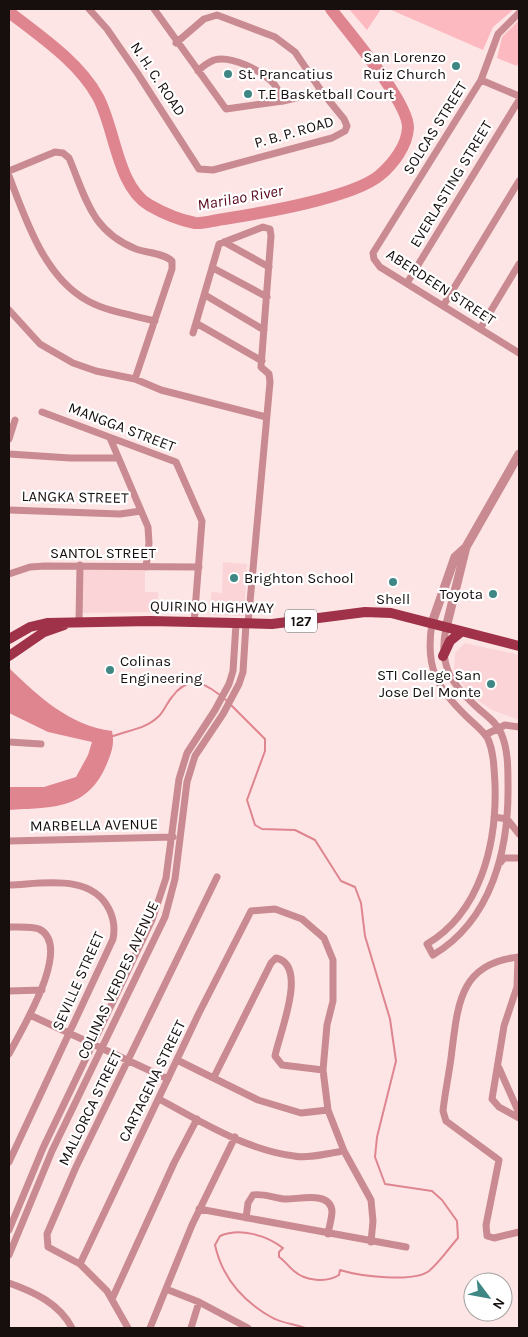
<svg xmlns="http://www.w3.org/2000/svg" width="528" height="1337" font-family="Karla,sans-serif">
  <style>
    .built { fill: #fad4d7 }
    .green { fill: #fdb9c0 }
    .water { fill: #de858f }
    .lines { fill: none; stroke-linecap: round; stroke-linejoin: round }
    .stream { stroke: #de858f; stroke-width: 2 }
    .river { stroke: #de858f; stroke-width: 12 }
    .minor { stroke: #c98b91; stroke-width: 7 }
    .tertiary { stroke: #c98b91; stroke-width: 9 }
    .primary { stroke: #9f3248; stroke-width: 10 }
    .poi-dot { fill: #3f8785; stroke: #fff; stroke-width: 2 }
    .labels { text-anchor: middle; stroke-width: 4.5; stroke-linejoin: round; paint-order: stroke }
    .shield { fill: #fff; stroke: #5d5656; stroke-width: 1 }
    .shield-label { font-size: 14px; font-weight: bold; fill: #170e0e }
    .poi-label { font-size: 15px; fill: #170e0e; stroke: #fff; text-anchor: start }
    .street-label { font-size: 15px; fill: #170e0e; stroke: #fff }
    .water-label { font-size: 16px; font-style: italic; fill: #58071e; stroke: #fff }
  </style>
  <rect width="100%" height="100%" fill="#fde5e6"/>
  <path class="built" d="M223,562L247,564L244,616L210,615L211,592L222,593Z
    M82,569L145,570V592H158L157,612L80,613Z
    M465,643L519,655V720L492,710L471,696L454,673L455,653Z"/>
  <path class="green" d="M349,9H381L367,30Z
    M389,9H514L493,27L483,50Z
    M519,20V61L517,66L497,58L502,37Z"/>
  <path class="water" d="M9,668C38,696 70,726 112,731C115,745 111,754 105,768C85,811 50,807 9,810V787H44L76,777L88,755L92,742L48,732L9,713Z"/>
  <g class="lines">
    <path class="stream" d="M230,704L265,739V751L247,800L255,825L262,829L295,830L315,840L341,881L355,887L361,903L365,936L390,1019L396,1061L377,1137L375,1157L385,1184L432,1191L442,1200L457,1221L458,1238C449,1248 440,1262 429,1271C413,1283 359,1276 340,1270L339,1275C327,1283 305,1281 294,1271C288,1266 285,1261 279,1257V1252L283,1248C267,1236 241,1227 220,1236L215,1245C222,1277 243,1301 271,1317C281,1323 294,1324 305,1328
      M113,736C129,730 146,729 159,716C164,711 167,703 172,697C190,672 209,685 227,701"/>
    <path class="river" d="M9,12C40,36 79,62 98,97C115,128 117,186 149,205C163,213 179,220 195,223C203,224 215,220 224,219C261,213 353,198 380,175C393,164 407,146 408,128C409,102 348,32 331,9"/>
    <path class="minor" d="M89,9L107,29L138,74L199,169L213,170L332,138L345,131L347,126L344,119L322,92L295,52L275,37L217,15L204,19L176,43
      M154,9L226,109L283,101L322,92
      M519,13L498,34L481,80L373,253L374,259L380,267L519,353
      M198,71C202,67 207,63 214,60C231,55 263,71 274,84C278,89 280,95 283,101
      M481,80L519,96
      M9,171L55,152L63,153L69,158C86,198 91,231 136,249C147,253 164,253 172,261V269L135,379
      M9,176C26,220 44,277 88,301C108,312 133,315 155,321
      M224,242L269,267
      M213,268L267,297
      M407,283L519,100
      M205,295L264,330
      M443,306L519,181
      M9,310L40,344L73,363L96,371L135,379L161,390L266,417
      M196,323L262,361
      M480,329L519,264
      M193,333L219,244L263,227L270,229L271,236L261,367L269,374L270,382L248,624
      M42,412L176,462L202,521L194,623
      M110,438L148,527L149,543L146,567
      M9,439L15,420
      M9,454L70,458H117
      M9,510L120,514L141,511
      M9,574L30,567L45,566L199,567
      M79,621L80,565
      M432,623C425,667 436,687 467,717C474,724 483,730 488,739C494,753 494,769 495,784C497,843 481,912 427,944L433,955C492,920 509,849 508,785C508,767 508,749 501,733C497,723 488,717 480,710C452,685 438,667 446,628
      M485,735L505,725L519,727
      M9,742L41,744
      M494,817L507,819L519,834
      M9,841L173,837
      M501,862L504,858H519
      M9,885C42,884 91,873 109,909C114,919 115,929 113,939L9,1162
      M9,927C17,927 31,926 39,929C74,946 20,1032 9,1054
      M518,957L517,987L504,1026L492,1099L499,1107L519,1118
      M519,957C461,963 458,1002 452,1050C450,1070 445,1091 443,1111L446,1121L499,1160L486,1225L487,1236L494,1238L519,1232
      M9,991L42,990
      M30,1015L168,1079
      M177,1060L258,1100L301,1113L328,1110
      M499,1068L519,1113
      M214,1077L271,963L276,958C309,965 279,1034 275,1056L282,1065L323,1070
      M159,1099C200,1121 246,1150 294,1156C309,1159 328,1153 344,1151
      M199,1209L406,1247
      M246,1218L248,1203L253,1195C263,1193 274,1198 284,1199C297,1200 330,1190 332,1211C332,1218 329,1227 328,1234
      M9,1230L43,1148L152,920L166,878L179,779L187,753L215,710L229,684L233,671L236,624
      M9,1255L52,1151L165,917L175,879L187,782L195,756L223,714L239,684L243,672L246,624
      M80,1264L199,1013L251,911L275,909L302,919L324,938L333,960V1001L327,1025L323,1070L328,1110L344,1151L371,1200L373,1221L371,1242
      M9,1283C34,1292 59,1303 72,1328
      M166,1289L199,1302L248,1328
      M112,1299L174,1163L197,1119
      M128,1328L107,1291L80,1264L48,1247L47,1234L76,1167L217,877
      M150,1328L192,1225L235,1137
      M191,1328L199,1302"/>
    <path class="tertiary" d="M432,623L455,557L466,547L519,454
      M446,628L466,547"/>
    <path class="primary" d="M9,639L30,627L47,623L150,621L272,624L365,612L391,613L519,646
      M9,656L44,632L64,625
      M443,656L450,641L461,632"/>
  </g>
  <g class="poi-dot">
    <circle cx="456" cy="66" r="5"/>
    <circle cx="228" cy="74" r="5"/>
    <circle cx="248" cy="94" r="5"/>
    <circle cx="234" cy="578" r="5"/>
    <circle cx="393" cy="582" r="5"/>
    <circle cx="493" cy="594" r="5"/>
    <circle cx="110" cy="670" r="5"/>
    <circle cx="491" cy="684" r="5"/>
  </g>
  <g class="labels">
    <rect class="shield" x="285" y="609.5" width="32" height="23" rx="4"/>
    <g class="shield-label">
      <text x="301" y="626">127</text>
    </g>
    <g class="poi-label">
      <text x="446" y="62" text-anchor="end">San Lorenzo<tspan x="446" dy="17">Ruiz Church</tspan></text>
      <text x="238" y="79">St. Prancatius</text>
      <text x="258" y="99">T.E Basketball Court</text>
      <text x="244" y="583">Brighton School</text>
      <text x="483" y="599" text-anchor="end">Toyota</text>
      <text x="393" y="604" text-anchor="middle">Shell</text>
      <text x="120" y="666">Colinas<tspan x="120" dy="17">Engineering</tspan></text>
      <text x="481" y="680" text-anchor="end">STI College San<tspan x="481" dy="17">Jose Del Monte</tspan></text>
    </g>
    <g class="street-label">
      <text transform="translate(158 79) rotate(56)" y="5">N. H. C. ROAD</text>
      <text transform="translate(435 128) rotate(-58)" y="5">SOLCAS STREET</text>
      <text transform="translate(294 132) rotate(-16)" y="5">P. B. P. ROAD</text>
      <text transform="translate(451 184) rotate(-59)" y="5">EVERLASTING STREET</text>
      <text transform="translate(441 287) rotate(33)" y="5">ABERDEEN STREET</text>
      <text transform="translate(122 427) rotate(21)" y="5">MANGGA STREET</text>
      <text transform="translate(75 497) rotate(1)" y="5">LANGKA STREET</text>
      <text x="103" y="558">SANTOL STREET</text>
      <text transform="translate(212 607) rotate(1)" y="5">QUIRINO HIGHWAY</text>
      <text transform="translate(94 825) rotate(-1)" y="5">MARBELLA AVENUE</text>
      <text transform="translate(118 980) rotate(-65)" y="5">COLINAS VERDES AVENUE</text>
      <text transform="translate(78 981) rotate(-66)" y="5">SEVILLE STREET</text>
      <text transform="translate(152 1081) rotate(-64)" y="5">CARTAGENA STREET</text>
      <text transform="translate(90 1108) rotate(-64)" y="5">MALLORCA STREET</text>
    </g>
    <g class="water-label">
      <text transform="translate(240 197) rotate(-10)" y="6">Marilao River</text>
    </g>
  </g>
  <rect width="528" height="1337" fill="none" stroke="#170e0e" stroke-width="20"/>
  <g transform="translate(488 1297) rotate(122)"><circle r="24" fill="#ffffff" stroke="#a29f9f"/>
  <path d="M0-4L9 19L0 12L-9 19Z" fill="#3f8785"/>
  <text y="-8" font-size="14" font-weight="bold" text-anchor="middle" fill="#170e0e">N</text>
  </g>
</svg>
